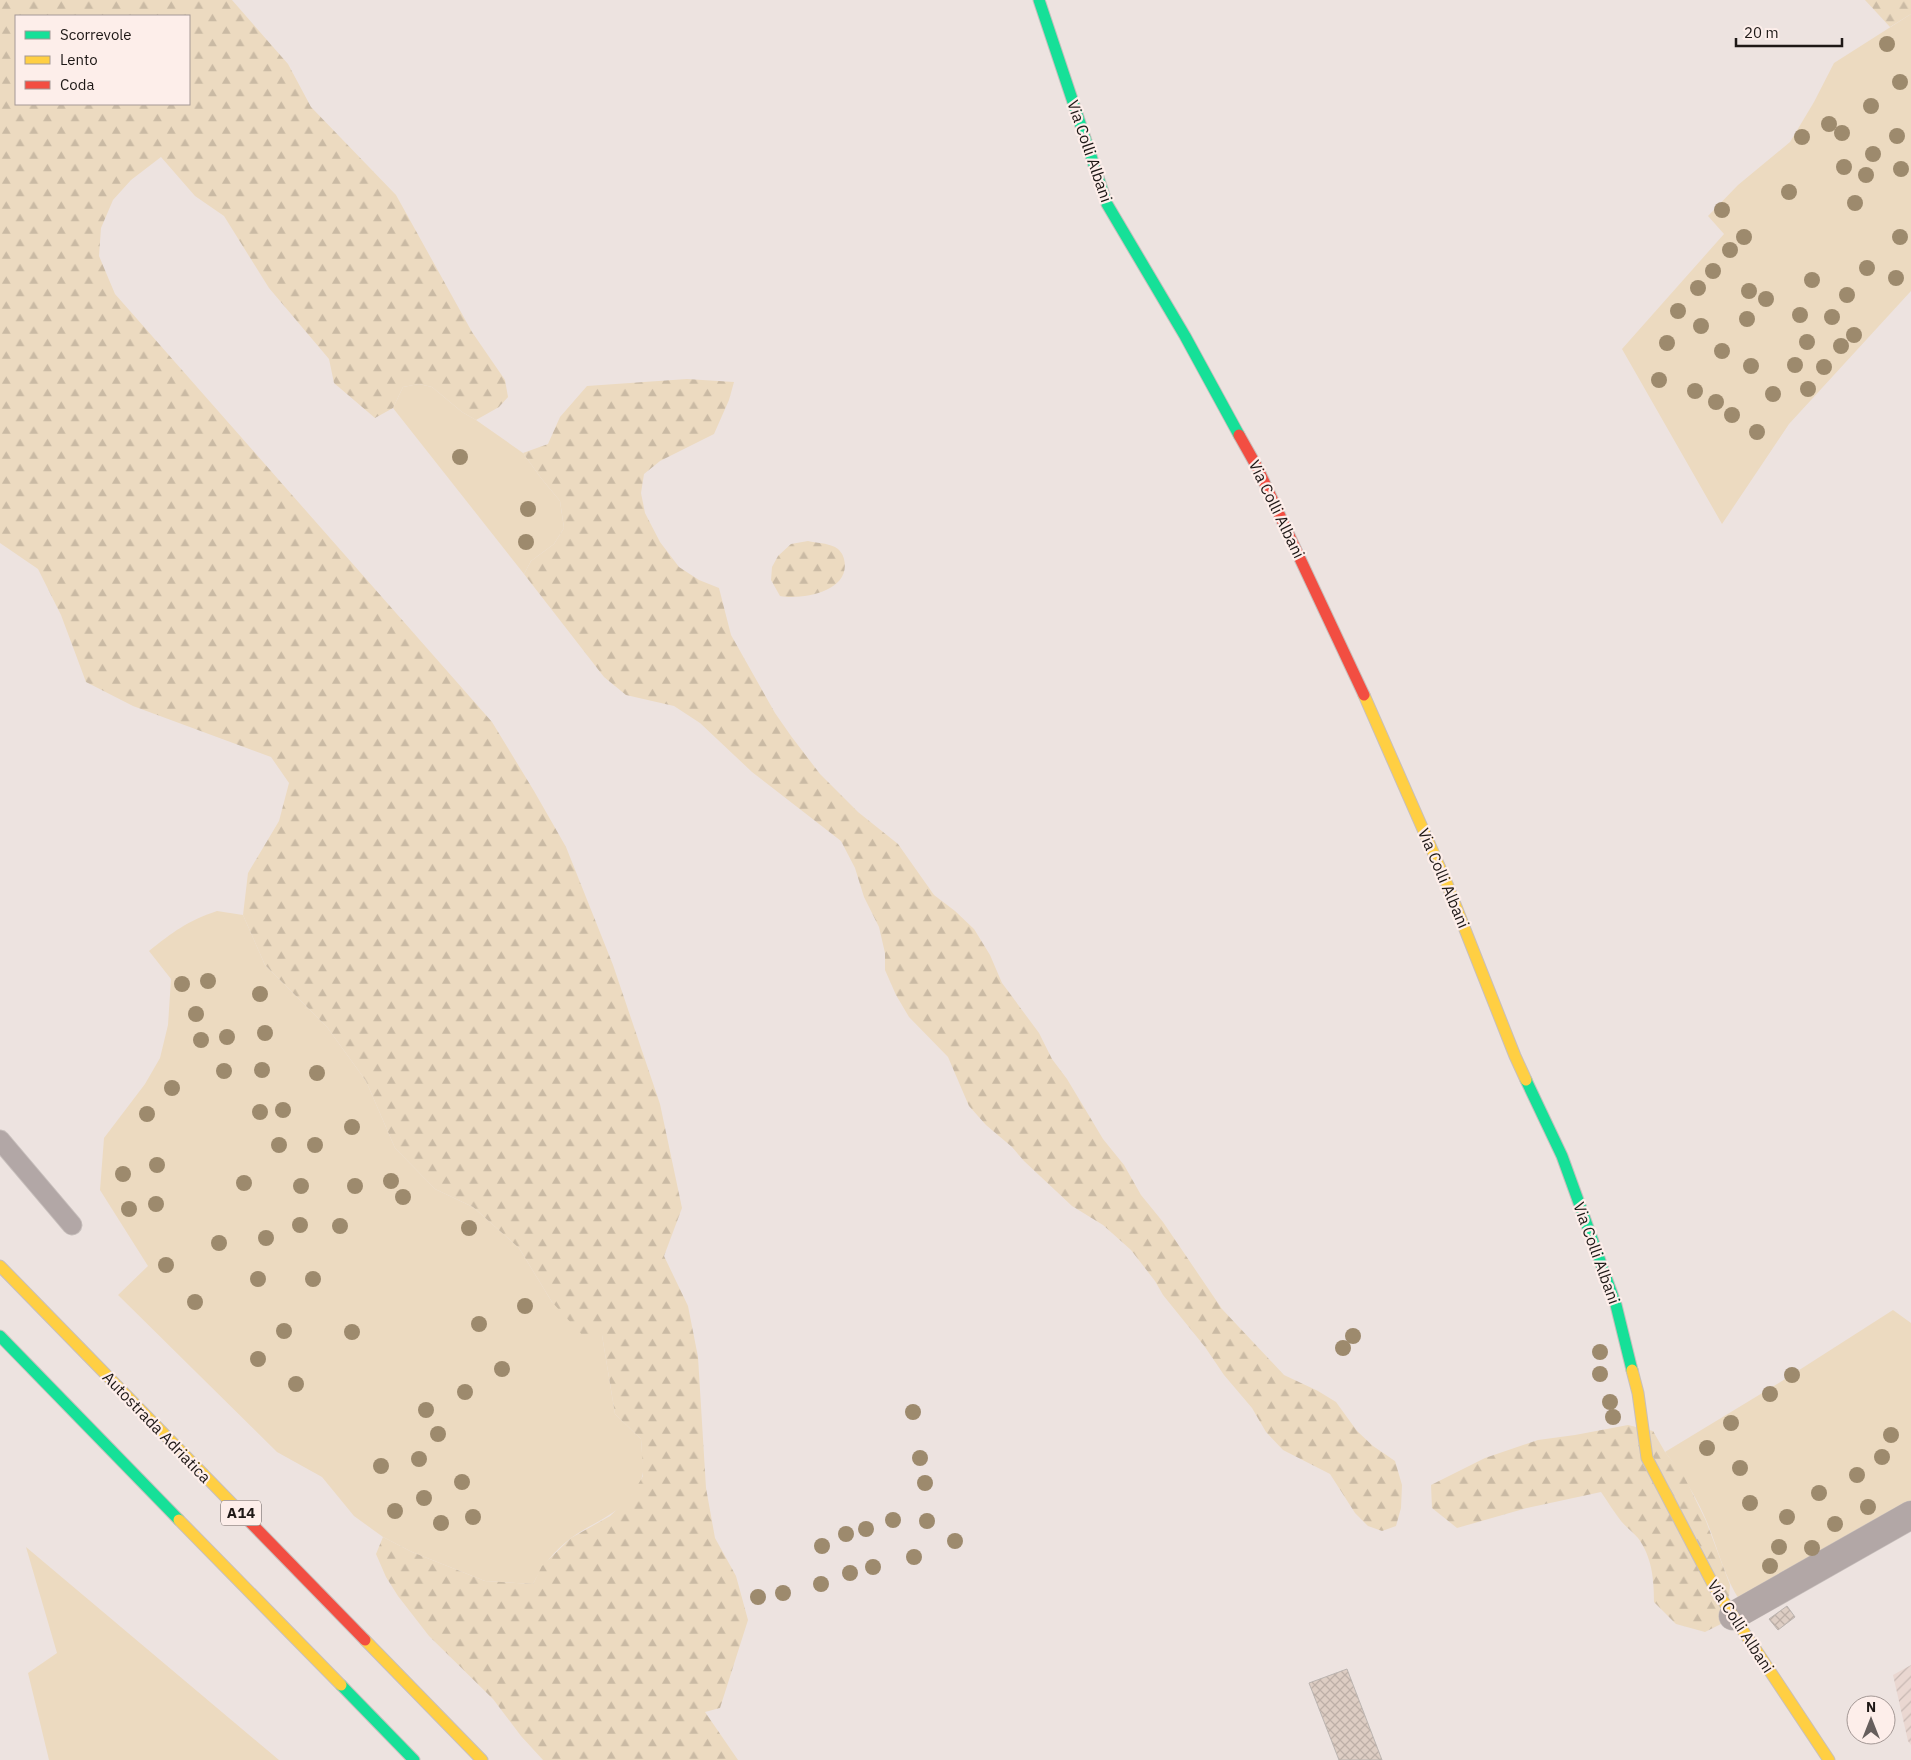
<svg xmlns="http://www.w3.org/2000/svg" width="1911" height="1760" font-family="'IBM Plex Sans',sans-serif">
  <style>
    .industrial { fill: url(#industrial-furrows) }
    .grass { fill: #ecdac0 }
    .forest { fill: url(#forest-firs); fill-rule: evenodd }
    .building { fill: url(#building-cross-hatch); stroke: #bbb4b0 }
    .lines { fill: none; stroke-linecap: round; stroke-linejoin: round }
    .lane-casing { stroke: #c7bfbc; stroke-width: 21 }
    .street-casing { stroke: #c7bfbc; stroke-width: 29 }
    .fast-casing { stroke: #c7bfbc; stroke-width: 13 }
    .slow-casing { stroke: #c7bfbc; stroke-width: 13 }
    .jam-casing { stroke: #c7bfbc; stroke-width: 13 }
    .lane { stroke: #b2a7a6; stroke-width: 19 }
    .street { stroke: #b2a7a6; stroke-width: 28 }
    .fast { stroke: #16e098; stroke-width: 11 }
    .slow { stroke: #ffcf43; stroke-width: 11 }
    .jam { stroke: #f24e42; stroke-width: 11 }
    .tree { fill: #9d8a6d }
    .labels { text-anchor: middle; stroke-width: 4.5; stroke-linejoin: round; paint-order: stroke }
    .shield { fill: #fdeeea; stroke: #615856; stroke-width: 1 }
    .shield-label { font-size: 15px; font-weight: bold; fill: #1e1816 }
    .street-label { font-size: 16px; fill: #1e1816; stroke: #fdeeea }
  </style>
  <defs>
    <pattern id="industrial-furrows" width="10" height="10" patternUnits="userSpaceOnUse" patternTransform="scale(1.25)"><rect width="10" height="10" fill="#ead7d1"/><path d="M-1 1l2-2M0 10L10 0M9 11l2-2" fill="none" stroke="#c8b8b3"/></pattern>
    <pattern id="forest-firs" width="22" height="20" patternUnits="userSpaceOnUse" patternTransform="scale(1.25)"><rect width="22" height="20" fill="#ecdac0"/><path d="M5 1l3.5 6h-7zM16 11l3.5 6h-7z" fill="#cabaa4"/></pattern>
    <pattern id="building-cross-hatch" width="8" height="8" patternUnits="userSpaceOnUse" patternTransform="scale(1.25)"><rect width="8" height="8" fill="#ddcdc3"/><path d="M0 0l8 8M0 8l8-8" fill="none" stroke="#bdafa7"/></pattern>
  </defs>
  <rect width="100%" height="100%" fill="#ede3e0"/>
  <path class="industrial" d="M1911,1665V1745L1908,1741L1893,1675Z"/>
  <path class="grass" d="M1911,14V291L1789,424L1722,524L1622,349L1724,234L1708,216L1738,185L1790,142L1814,102L1834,63Z
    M419,384L432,387L462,412L476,420L523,453L541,478L560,501L564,528L554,544L531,561L524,574L393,408L403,387Z
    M217,911L243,915L265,965L327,1027L366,1081L395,1148L435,1189L473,1207L519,1248L552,1302L602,1335L615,1414L641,1439C641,1449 645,1469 642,1477C632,1510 596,1520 571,1538C555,1550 542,1566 533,1584L485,1581L412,1552L383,1537L354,1516L322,1477L277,1452L118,1295L148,1266L100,1190L104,1138L145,1084L160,1058L168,1025L171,979L149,951C173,932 187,921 217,911Z
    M1893,1310L1911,1323V1508L1740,1601C1724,1576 1718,1549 1707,1522C1696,1496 1682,1474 1665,1452L1782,1381Z
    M26,1547L279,1760H49L28,1673L57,1653Z"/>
  <path class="forest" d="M0,0H232L288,64L311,107L396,195L472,332L505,380L508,397L499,407L476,420L462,412L432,387L419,384L403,387L393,408L375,418L334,383L329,359L269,288L224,216L195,196L161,157L131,180L113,200L101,228L99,256L115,294L492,722L534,791L566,847L613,965L660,1104L682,1208L664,1256L688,1306L698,1357L706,1488L715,1538L736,1576L748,1620L720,1708L705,1712L738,1760H543L521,1736L493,1699L429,1636L398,1596L386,1577L376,1554L383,1537L412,1552L485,1581L533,1584L542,1566L571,1538L610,1516L632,1495L643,1476L641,1439L615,1414L602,1335L583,1336L552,1302L519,1248L473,1207L435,1189L395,1148L366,1081L327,1027L265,965L243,915L248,873L279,821L289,783L271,757L133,706L86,682L61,615L38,569L0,543ZM16,16H189V104H16Z
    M1865,0H1911V14L1890,27Z
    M687,379L734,382L729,400L714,434L660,461L644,474L641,493L645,513L660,542L679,567L699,580L719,588L731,635L775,713L791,736L820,774L858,812L898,844L934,895L955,911L974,929L990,955L1002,983L1039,1033L1052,1059L1067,1079L1103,1139L1124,1165L1141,1195L1163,1222L1222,1309L1284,1375L1318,1391L1336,1402L1357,1431L1373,1446L1395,1461L1402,1485L1401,1508L1396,1526L1382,1531L1368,1526L1355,1513L1330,1474L1283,1450L1266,1432L1252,1408L1224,1375L1205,1347L1163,1295L1155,1281L1131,1250L1103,1225L1072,1206L1024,1161L1012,1147L986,1125L969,1106L948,1057L909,1017L896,995L885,970V953L879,927L864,897L855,868L841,841L752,772L700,723L674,706L626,695L604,677L524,574L531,561L554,544L564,528L560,501L541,478L523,453L548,444L560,417L587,386Z
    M808,541C816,543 827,543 835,547C839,549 843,554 844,559C852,592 802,600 780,596L771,580L772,567L778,556L791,544Z
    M1628,1425L1653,1431L1665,1452L1684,1476L1706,1521L1730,1585L1727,1621L1705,1632L1676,1624L1654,1602C1654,1579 1652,1557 1638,1538C1633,1532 1626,1527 1621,1521C1614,1512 1608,1502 1601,1492L1527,1508L1457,1528L1432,1508L1431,1485L1485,1458L1538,1440L1575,1435Z"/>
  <path class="building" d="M1787,1606L1795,1617L1778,1630L1769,1619Z
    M1347,1669L1382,1760H1339L1309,1683Z"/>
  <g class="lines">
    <g class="lane-casing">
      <path id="lane" d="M0,1140L72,1225"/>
    </g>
    <g class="street-casing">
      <path id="street" d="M1733,1616L1911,1515"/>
    </g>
    <g class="fast-casing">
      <path id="fast" d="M1039,0L1107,204L1185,336L1239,435
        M1526,1080L1562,1156L1616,1305L1632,1370
        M0,1336L179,1520
        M341,1685L414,1760"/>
    </g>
    <g class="slow-casing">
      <path id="slow" d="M1364,695L1447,884L1515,1056L1526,1080
        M0,1266L248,1520
        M1632,1370L1638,1393L1647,1458L1716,1590L1829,1760
        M179,1520L341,1685
        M365,1640L482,1760"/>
    </g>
    <g class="jam-casing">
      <path id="jam" d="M1239,435L1257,467L1364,695
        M248,1520L365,1640"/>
    </g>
    <use href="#lane" class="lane"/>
    <use href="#street" class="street"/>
    <use href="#fast" class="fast"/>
    <use href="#slow" class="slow"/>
    <use href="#jam" class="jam"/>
  </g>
  <g class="tree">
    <circle cx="1887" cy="44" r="8"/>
    <circle cx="1900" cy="82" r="8"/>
    <circle cx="1871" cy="106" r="8"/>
    <circle cx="1829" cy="124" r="8"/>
    <circle cx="1842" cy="133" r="8"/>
    <circle cx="1897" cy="136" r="8"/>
    <circle cx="1802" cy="137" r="8"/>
    <circle cx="1873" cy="154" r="8"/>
    <circle cx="1844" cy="167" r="8"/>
    <circle cx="1901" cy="169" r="8"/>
    <circle cx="1866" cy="175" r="8"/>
    <circle cx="1789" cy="192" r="8"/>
    <circle cx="1855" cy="203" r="8"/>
    <circle cx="1722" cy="210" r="8"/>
    <circle cx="1744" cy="237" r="8"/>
    <circle cx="1900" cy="237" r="8"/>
    <circle cx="1730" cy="250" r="8"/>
    <circle cx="1867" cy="268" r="8"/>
    <circle cx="1713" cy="271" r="8"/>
    <circle cx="1896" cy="278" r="8"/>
    <circle cx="1812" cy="280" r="8"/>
    <circle cx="1698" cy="288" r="8"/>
    <circle cx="1749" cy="291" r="8"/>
    <circle cx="1847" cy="295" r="8"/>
    <circle cx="1766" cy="299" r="8"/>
    <circle cx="1678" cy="311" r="8"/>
    <circle cx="1800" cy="315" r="8"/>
    <circle cx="1832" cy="317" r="8"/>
    <circle cx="1747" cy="319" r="8"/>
    <circle cx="1701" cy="326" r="8"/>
    <circle cx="1854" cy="335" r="8"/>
    <circle cx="1807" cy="342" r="8"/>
    <circle cx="1667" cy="343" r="8"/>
    <circle cx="1841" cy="346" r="8"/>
    <circle cx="1722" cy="351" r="8"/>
    <circle cx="1795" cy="365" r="8"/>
    <circle cx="1751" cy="366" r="8"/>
    <circle cx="1824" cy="367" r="8"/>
    <circle cx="1659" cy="380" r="8"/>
    <circle cx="1808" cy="389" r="8"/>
    <circle cx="1695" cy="391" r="8"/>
    <circle cx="1773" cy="394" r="8"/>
    <circle cx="1716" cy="402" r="8"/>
    <circle cx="1732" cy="415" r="8"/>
    <circle cx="1757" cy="432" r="8"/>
    <circle cx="460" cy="457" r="8"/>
    <circle cx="528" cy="509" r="8"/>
    <circle cx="526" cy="542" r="8"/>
    <circle cx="208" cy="981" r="8"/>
    <circle cx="182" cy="984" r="8"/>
    <circle cx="260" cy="994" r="8"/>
    <circle cx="196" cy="1014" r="8"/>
    <circle cx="265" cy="1033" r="8"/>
    <circle cx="227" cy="1037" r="8"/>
    <circle cx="201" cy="1040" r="8"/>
    <circle cx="262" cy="1070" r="8"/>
    <circle cx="224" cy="1071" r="8"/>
    <circle cx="317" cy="1073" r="8"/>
    <circle cx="172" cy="1088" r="8"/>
    <circle cx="283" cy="1110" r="8"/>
    <circle cx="260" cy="1112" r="8"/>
    <circle cx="147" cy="1114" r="8"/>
    <circle cx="352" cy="1127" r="8"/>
    <circle cx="279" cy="1145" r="8"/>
    <circle cx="315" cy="1145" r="8"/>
    <circle cx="157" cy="1165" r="8"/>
    <circle cx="123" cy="1174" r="8"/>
    <circle cx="391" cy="1181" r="8"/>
    <circle cx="244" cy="1183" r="8"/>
    <circle cx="301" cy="1186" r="8"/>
    <circle cx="355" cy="1186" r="8"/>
    <circle cx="403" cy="1197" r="8"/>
    <circle cx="156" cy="1204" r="8"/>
    <circle cx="129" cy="1209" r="8"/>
    <circle cx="300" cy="1225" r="8"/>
    <circle cx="340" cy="1226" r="8"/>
    <circle cx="469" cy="1228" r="8"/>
    <circle cx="266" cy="1238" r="8"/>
    <circle cx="219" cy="1243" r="8"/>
    <circle cx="166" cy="1265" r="8"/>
    <circle cx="258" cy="1279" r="8"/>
    <circle cx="313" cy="1279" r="8"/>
    <circle cx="195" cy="1302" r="8"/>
    <circle cx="525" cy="1306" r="8"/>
    <circle cx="479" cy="1324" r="8"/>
    <circle cx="284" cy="1331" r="8"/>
    <circle cx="352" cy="1332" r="8"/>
    <circle cx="1353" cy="1336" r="8"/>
    <circle cx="1343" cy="1348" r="8"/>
    <circle cx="1600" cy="1352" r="8"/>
    <circle cx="258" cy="1359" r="8"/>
    <circle cx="502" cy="1369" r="8"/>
    <circle cx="1600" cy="1374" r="8"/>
    <circle cx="1792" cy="1375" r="8"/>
    <circle cx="296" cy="1384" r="8"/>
    <circle cx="465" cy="1392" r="8"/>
    <circle cx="1770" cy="1394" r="8"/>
    <circle cx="1610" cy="1402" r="8"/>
    <circle cx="426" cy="1410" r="8"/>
    <circle cx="913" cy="1412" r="8"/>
    <circle cx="1613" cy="1417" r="8"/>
    <circle cx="1731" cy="1423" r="8"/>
    <circle cx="438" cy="1434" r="8"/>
    <circle cx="1891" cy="1435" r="8"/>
    <circle cx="1707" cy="1448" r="8"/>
    <circle cx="1882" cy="1457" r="8"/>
    <circle cx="920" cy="1458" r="8"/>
    <circle cx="419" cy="1459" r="8"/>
    <circle cx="381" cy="1466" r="8"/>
    <circle cx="1740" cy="1468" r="8"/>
    <circle cx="1857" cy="1475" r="8"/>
    <circle cx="462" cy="1482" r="8"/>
    <circle cx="925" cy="1483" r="8"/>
    <circle cx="1819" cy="1493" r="8"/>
    <circle cx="424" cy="1498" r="8"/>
    <circle cx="1750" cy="1503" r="8"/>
    <circle cx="1868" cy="1507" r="8"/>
    <circle cx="395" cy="1511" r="8"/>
    <circle cx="473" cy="1517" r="8"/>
    <circle cx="1787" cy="1517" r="8"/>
    <circle cx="893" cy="1520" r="8"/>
    <circle cx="927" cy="1521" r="8"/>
    <circle cx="441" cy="1523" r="8"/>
    <circle cx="1835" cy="1524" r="8"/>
    <circle cx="866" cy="1529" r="8"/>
    <circle cx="846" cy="1534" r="8"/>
    <circle cx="955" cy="1541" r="8"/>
    <circle cx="822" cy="1546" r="8"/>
    <circle cx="1779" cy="1547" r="8"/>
    <circle cx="1812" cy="1548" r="8"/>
    <circle cx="914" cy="1557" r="8"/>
    <circle cx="1770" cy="1566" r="8"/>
    <circle cx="873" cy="1567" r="8"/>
    <circle cx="850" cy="1573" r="8"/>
    <circle cx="821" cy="1584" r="8"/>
    <circle cx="783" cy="1593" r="8"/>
    <circle cx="758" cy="1597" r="8"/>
  </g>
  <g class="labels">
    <rect class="shield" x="221" y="1500.5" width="40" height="25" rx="4"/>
    <g class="shield-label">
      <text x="241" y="1518">A14</text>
    </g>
    <g class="street-label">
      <text transform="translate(1090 151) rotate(71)" y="6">Via Colli Albani</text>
      <text transform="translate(1277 509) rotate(64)" y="6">Via Colli Albani</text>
      <text transform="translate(1444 878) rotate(67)" y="6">Via Colli Albani</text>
      <text transform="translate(1597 1253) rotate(70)" y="6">Via Colli Albani</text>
      <text transform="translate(157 1427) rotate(46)" y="6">Autostrada Adriatica</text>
      <text transform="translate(1741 1626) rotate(57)" y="6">Via Colli Albani</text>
    </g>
  </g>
  <rect x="15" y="15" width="175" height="90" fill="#fdeeea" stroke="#a49895"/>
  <rect x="25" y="31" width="25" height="8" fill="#16e098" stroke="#a49895"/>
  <text x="60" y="40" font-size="15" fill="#1e1816">Scorrevole</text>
  <rect x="25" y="56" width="25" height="8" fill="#ffcf43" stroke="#a49895"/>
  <text x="60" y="65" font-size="15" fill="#1e1816">Lento</text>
  <rect x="25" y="81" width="25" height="8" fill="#f24e42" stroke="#a49895"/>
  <text x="60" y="90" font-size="15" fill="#1e1816">Coda</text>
  <g transform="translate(1871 1720)"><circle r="24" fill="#fdeeea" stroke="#a49895"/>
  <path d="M0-4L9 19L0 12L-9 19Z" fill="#665f5d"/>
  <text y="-8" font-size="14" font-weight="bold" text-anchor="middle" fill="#1e1816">N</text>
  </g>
  <path d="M1736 38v8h106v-8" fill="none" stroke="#1e1816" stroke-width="2.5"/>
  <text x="1744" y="38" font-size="15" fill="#1e1816" stroke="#fdeeea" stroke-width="4" paint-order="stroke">20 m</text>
</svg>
